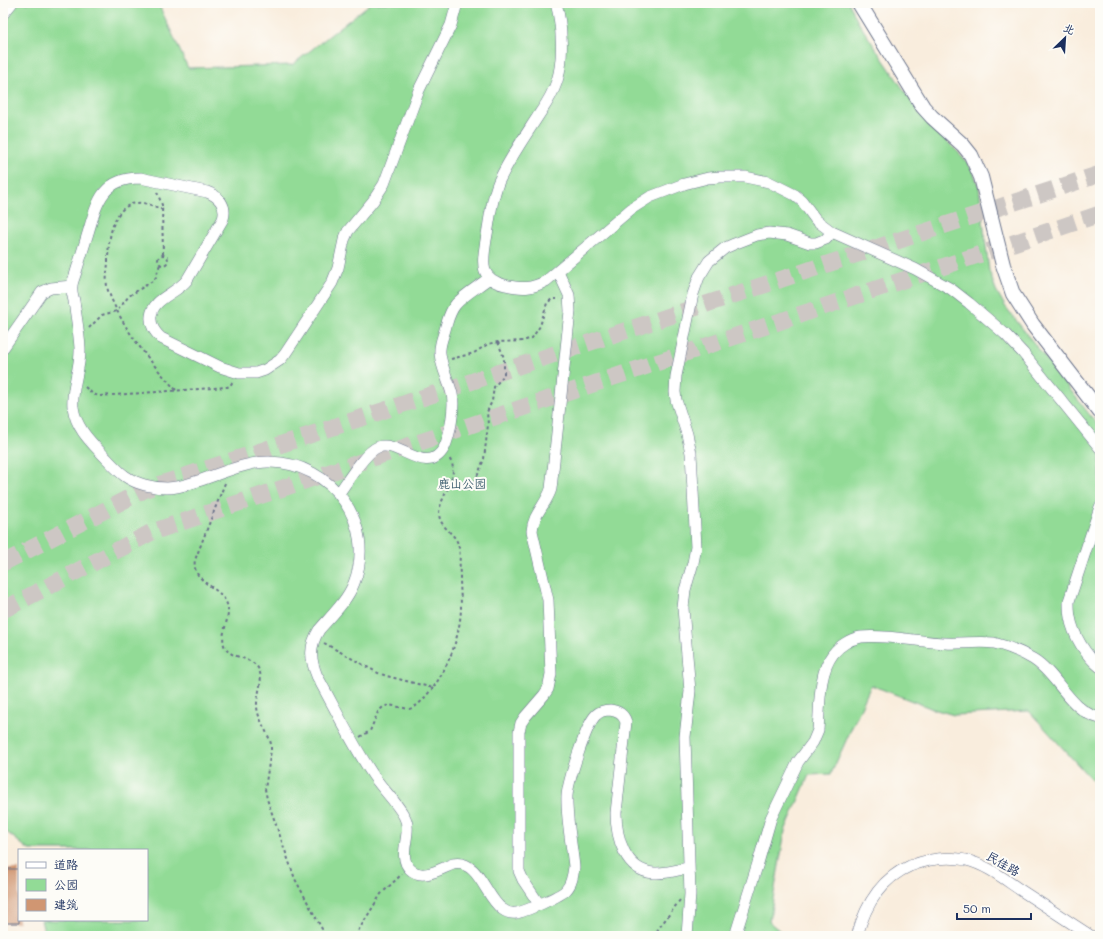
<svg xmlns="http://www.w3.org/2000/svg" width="1103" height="939" font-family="Mali,'LXGW WenKai TC',sans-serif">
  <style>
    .green { fill: #92db96; stroke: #56857a }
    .building { fill: #d09672 }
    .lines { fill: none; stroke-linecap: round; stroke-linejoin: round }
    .primary-tunnel { stroke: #cdc7c4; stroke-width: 17; stroke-dasharray: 17 8; stroke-linecap: butt }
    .minor-casing { stroke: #69728a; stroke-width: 12 }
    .tertiary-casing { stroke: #69728a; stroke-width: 16 }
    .path { stroke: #69728a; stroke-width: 2; stroke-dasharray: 3 3; stroke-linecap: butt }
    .minor { stroke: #fff; stroke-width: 11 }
    .tertiary { stroke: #fff; stroke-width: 14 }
    .labels { text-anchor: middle; stroke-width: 4; stroke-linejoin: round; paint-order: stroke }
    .park-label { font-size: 12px; fill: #395a6c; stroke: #fdfcf7 }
    .street-label { font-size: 12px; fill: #1b2f5e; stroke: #fdfcf7 }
  </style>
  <rect width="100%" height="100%" fill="#fdfcf7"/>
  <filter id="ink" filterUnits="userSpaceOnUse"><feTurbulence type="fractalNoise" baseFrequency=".025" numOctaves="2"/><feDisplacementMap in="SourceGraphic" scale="8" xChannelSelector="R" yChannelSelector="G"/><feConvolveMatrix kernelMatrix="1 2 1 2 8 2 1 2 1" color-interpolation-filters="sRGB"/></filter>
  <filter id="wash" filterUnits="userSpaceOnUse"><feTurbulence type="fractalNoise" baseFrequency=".012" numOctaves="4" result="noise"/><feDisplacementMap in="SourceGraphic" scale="16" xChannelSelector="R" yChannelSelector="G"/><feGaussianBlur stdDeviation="0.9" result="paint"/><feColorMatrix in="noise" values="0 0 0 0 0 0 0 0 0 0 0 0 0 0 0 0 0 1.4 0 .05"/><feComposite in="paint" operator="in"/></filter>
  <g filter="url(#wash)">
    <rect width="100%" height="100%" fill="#f9eddd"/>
    <path class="green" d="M3,3H158L188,68L292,65L371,3H849L858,22L920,114L962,156L973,171L979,187L989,271L996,290L1005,306L1100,428V789L1029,711L954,715L933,709L871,685L831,774L809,775L785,831L769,922L786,936H45L41,920H147V850H29L3,829Z"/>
    <g id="blocks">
      <path class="building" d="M3,869H19V923H3Z"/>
    </g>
  </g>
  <g filter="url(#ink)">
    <use href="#blocks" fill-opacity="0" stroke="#69728a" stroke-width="1"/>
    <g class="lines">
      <path class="primary-tunnel" d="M3,563L146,489L1100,174
        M3,610L152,532L1100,214"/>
      <g class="minor-casing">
        <path id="minor" d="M457,3L451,25L419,90L384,184L373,201L348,231L344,240L338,268L332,283L285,354L280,360L265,370L256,373H239L220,367L161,338C155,332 150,326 151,316C153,298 176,294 187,280L223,219C227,206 219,196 207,192L140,178C102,178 97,203 88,233C84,246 80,259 76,272C75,276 72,282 72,286C71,291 73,296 74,301C76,316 79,332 80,348C81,368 71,387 73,407C76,429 92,443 106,458C112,464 118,471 125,476C136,484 153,488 167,488C177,488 186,485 195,482C217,475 248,461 270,462C332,463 377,524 354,583C347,601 331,616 319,630C309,646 310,659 317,676C335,708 351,742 371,772C380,787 396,801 404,816C414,832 396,855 410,869C422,881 440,869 453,864C479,859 485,897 502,909C506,912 511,914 516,913C524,912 561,896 566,890C572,884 573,875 574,867C572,846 566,817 567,796C568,782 586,724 596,715C599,712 605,710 610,710C618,711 624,715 626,722L616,813C616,837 625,871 654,873C665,874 677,870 688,868
          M556,3C562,25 564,59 557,81C553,93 547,103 540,113C526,135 510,157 499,181C491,199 490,220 486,240C483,261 478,279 505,285C522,289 531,289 546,281L631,209L650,197L684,184L708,178L720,177H745L769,182L795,195L802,201L816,220L832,232L915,269L951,289L969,303L1005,334L1023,353L1100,448
          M3,14L12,3
          M3,348L42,292L51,288L72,286
          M339,493C347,482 365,452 378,447C398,439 427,478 444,448C450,436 455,407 452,394C449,381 441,367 440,353C439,344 444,335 446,326C448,319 450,311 456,304C465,294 478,287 489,278
          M1100,507L1069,601C1069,606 1069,612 1070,617C1073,635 1086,656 1100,667
          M539,904L523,880L519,871V732L521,723L525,717L544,695L548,689L551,674L548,600L532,531C533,514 546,505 551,489L570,311L569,295L558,271
          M687,936L690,894L685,737L690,691L683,608L685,590L693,563L696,547L691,453L687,434L676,400L675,392L676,376L693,294L699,277L709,261L725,248L734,244L757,235L769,233L787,235L810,243H816L826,239L832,232
          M735,936L758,863L771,818L798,762L813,742L818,730C820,708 818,673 833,654C839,646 850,639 861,637C885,634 920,642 945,643C961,644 978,641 994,643C1007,646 1021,652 1033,659C1058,674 1070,712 1100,718
          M857,936C865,906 880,879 910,866C928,859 947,856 966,860C987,865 1004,879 1022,891C1045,906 1068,921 1091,936"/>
      </g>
      <g class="tertiary-casing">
        <path id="tertiary" d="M859,3L923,107L932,117L963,145L971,155L981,177L1003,265L1013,294L1033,325L1100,412"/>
      </g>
      <path class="path" d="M157,192L162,205L163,255
        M163,210C156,207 150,204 143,203C111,200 108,242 108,263C107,273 105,285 109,293C123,329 150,362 176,390
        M158 260a5 5 0 1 1 10 0a5 5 0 1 1-10 0Z
        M89,328L102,315L117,311L129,296L154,280L156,277L160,264
        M451,359L474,353L488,344L498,342L523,341L532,338L540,326L547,303L552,299H559
        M85,387L93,394L99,396L227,387L230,386L233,381
        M225,483L195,560C191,582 219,586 226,602C233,615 220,631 224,645C228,659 251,656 258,668C265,680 256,694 257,707C258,720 268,732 271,744V750L265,789L267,799L295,879L322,929V936
        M450,484L468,489L473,487L484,459L488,425L487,412L492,401L494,387L504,375V358L498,342
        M324,643L378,673L387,676L433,688C449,665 460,637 461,608C461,597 460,586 460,575C459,565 461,553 458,544C455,533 440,528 439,514C439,496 463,474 448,457
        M360,737L370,731L378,712L383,707L389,705L409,709C419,707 426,695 433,688
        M355,936L381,894L402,874
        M653,936L680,900"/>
      <use href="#minor" class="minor"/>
      <use href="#tertiary" class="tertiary"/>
    </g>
  </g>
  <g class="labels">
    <g class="park-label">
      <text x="462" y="488">鹿山公园</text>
    </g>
    <g class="street-label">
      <text transform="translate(1003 864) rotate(30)" y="4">民佳路</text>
    </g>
  </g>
  <rect width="1103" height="939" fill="none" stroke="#fdfcf7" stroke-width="16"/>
  <rect x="18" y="849" width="130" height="72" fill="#fdfcf7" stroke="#a3aaba"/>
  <rect x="26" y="862" width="20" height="6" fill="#ffffff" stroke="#a3aaba"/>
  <text x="54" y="869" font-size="12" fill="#1b2f5e">道路</text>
  <rect x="26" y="879" width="20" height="12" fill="#92db96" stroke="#a3aaba"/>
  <text x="54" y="889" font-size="12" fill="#1b2f5e">公园</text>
  <rect x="26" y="899" width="20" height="12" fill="#d09672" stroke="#a3aaba"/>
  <text x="54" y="909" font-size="12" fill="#1b2f5e">建筑</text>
  <g transform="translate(1065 38) rotate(25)" stroke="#fdfcf7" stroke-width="3" paint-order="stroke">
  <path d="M0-3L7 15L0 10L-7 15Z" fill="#1b2f5e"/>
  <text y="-6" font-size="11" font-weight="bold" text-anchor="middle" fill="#1b2f5e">北</text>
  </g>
  <path d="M957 913v6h74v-6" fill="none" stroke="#1b2f5e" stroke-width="2"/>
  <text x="963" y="913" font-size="12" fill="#1b2f5e" stroke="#fdfcf7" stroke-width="3" paint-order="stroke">50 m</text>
</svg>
